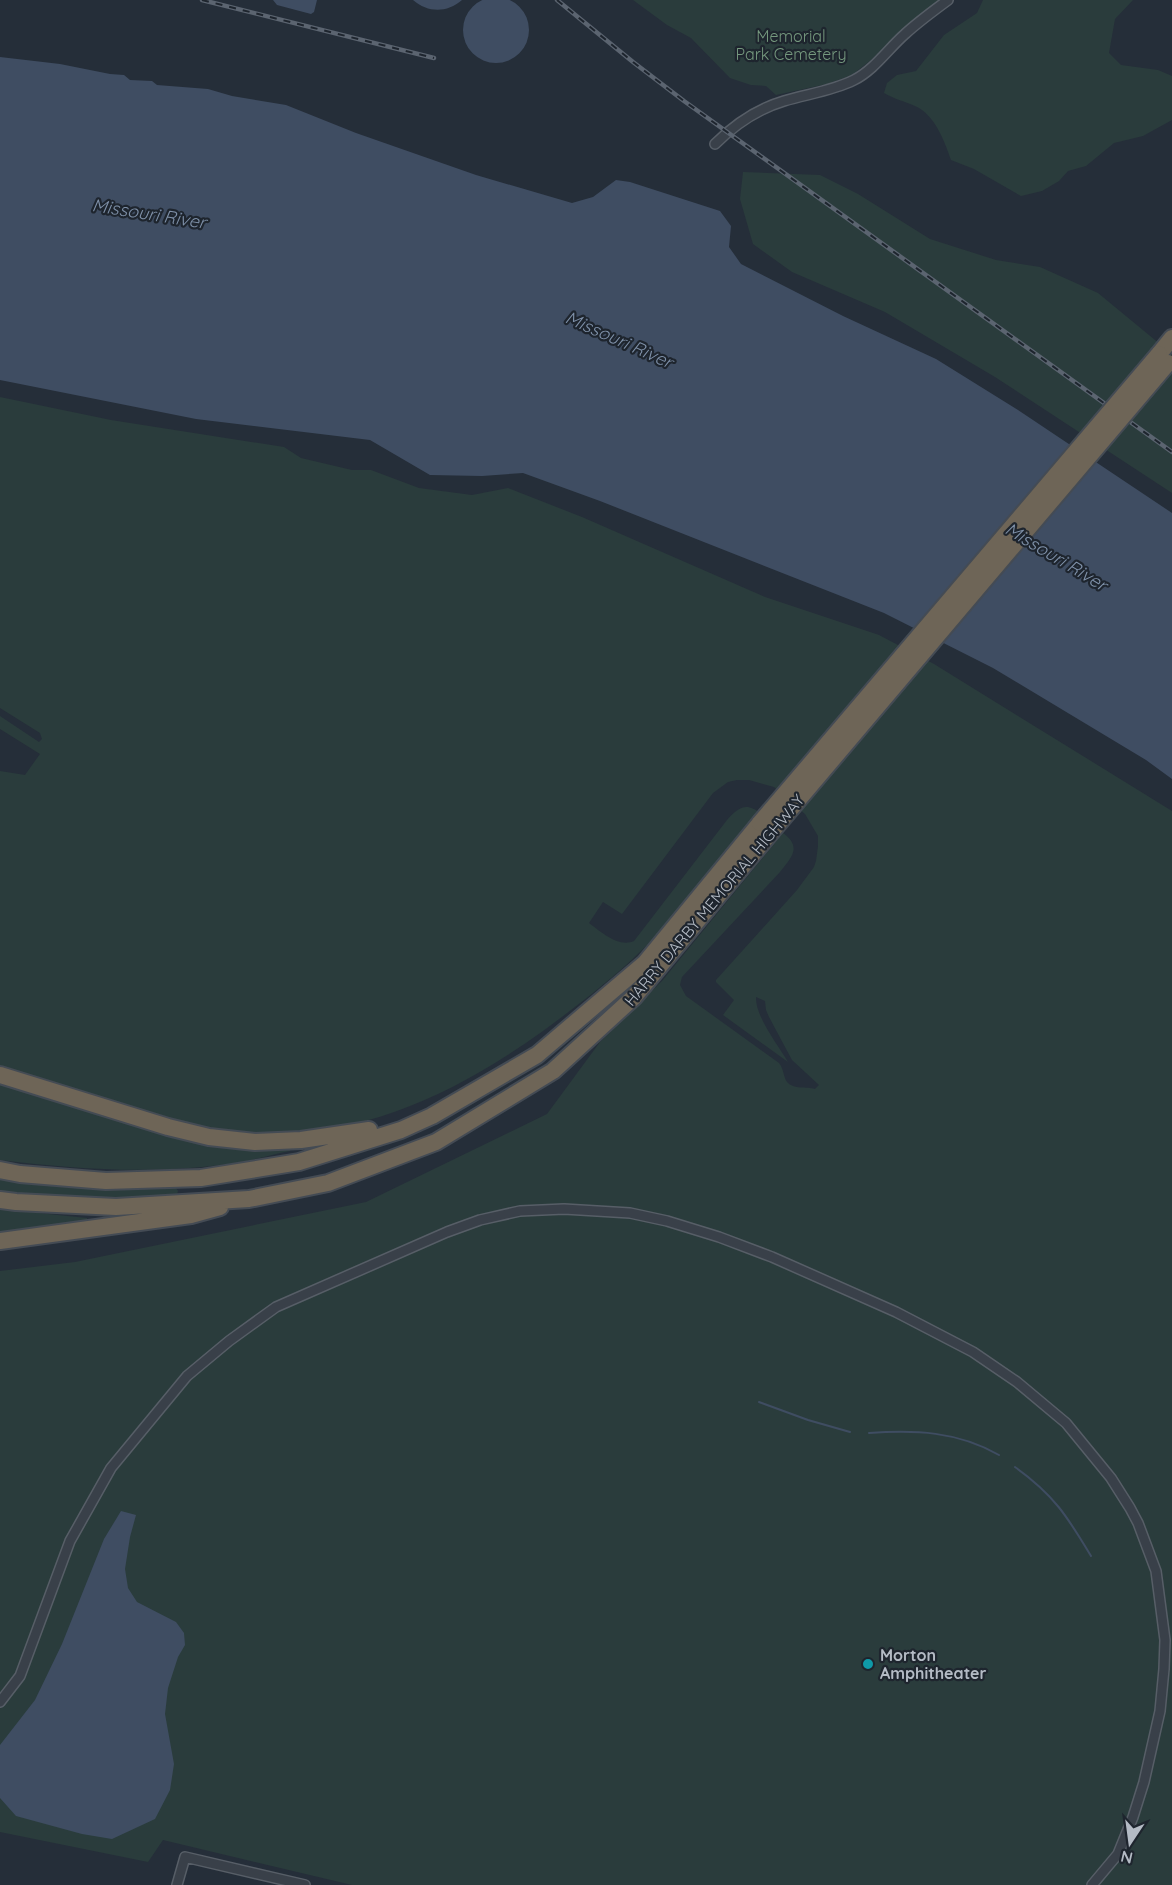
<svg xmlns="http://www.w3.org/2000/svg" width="1172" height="1885" font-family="Quicksand,sans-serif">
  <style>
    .green { fill: #2a3c3c }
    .water { fill: #3f4d62 }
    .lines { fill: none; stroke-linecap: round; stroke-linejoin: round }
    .stream { stroke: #3f4d62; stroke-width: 2 }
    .minor-casing { stroke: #575e67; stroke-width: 12 }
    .motorway-casing { stroke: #444b54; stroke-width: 20 }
    .minor { stroke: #394049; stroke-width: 9 }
    .motorway { stroke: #6e6557; stroke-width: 16 }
    .rail-casing { stroke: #5b6470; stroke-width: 4.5 }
    .rail { stroke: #1e252e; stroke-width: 2; stroke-dasharray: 7; stroke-linecap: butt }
    .motorway-bridge-casing { stroke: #444b54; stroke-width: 20; stroke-linecap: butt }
    .motorway-bridge { stroke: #6e6557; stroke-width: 16 }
    .culture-dot { fill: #0f9aa8; stroke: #1e252e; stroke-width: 2 }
    .labels { text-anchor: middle; stroke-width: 4.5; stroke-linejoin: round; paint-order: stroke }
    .park-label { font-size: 16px; fill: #75987e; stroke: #1e252e }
    .street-label { font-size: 16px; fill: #b4bbc5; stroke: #1e252e }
    .poi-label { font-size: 16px; font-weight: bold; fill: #b4bbc5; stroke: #1e252e; text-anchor: start }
    .water-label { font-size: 18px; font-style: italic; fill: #7f91a9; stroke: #1e252e }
  </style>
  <rect width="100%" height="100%" fill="#252e39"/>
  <path class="green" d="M633,0H939L899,33L871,60L852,75L827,84L776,95L766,86L751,85L730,78L691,38L667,25Z
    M983,0H1133L1115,19L1109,53L1121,65L1158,70L1172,76V120L1143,136L1114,143L1086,166L1068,171L1059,181L1042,191L1021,196L974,169L951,160C944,140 935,115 915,106C904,101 894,99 884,93L887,83L897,75L916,71L944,35L977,13Z
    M743,172L820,175L858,194L930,239L996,260L1040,267L1098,293L1172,354V493L995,377L885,312L792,272L753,244L740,199Z
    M0,397L111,420L284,447L301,458L352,470H371L419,488L472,495L508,488L582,517L765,597L879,635L934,664L1172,811V1885H352L163,1840L148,1862L0,1832V1271L75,1262L366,1202L547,1114L600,1042L662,981L783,833C802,847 792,857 780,872L682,977L680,985L686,996L779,1063C784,1069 783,1076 787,1082C794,1090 806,1086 815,1089L819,1085L792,1060L769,1017L766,1010L765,1001L756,997C755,1016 778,1045 788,1062L723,1015L734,1000L716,982V980L797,890L814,867L816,861L818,846V836L805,814L774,787L749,780H737L728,782L713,793L622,914L603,902L589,923C601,932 619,948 634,941L727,820C738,808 746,801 761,814C737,841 713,869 690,897C674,915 659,934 641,951C611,980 577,1006 543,1031C428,1113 315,1157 174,1120L0,1066V771L25,775L40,754L0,729V716L39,742L42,739L40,733L0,708Z
    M0,1083L290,1148V1151C274,1154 258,1159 241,1162C161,1175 80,1170 0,1160Z
    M0,1176L174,1185L178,1191L176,1198L164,1201L0,1193Z
    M0,1209L87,1218V1222L0,1234Z"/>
  <path class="water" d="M463 30a33 33 0 1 1 66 0a33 33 0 1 1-66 0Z
    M273,0H317L314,12L311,14L277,5Z
    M413,0H462C447,13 428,13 413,0Z
    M0,57L60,64L110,74L124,75L130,80L152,81L157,85L208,89L232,96L286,105L356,133L476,175L572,203L593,197L616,180L630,182L720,211L731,226L729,247L741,264L843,316L936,359L1018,410L1172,513V779L1146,760L993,668L884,613L600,501L523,473L482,476L430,475L370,440L196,419L0,380Z
    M121,1511L136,1515L130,1537L125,1569L128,1588L137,1602L176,1622L184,1633L185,1645L178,1657L168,1688L165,1714L174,1764L170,1790L155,1819L112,1839L82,1834L16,1816L0,1798V1745L35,1700L62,1644L104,1539Z"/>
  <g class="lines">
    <path class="stream" d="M759,1402L808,1420L850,1432
      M869,1433C915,1430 957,1431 999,1455
      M1015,1467C1054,1495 1067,1516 1091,1556"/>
    <g class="minor-casing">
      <path id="minor" d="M715,144C734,125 757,109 784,101C807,94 832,91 854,80C874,70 888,49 905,34C918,22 933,11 948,0
        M0,1702L20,1676L70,1541L111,1468L187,1376L229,1341L276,1307L447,1232L480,1220L520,1211L564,1209L630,1213L667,1221L719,1237L772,1257L896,1312L973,1352L1017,1382L1066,1423L1111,1478L1130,1508L1138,1523L1156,1571L1165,1640L1164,1669L1160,1711L1144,1782L1133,1817L1118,1854L1092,1885
        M177,1885L185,1857L305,1885"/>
    </g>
    <g class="motorway-casing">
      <path id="motorway" d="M1159,354L1172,338
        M0,1075L168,1127L209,1137L255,1142L301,1140L369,1130
        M0,1170L20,1174L106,1181L201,1178L299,1162L401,1130L432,1116L537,1055L645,963L760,823
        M0,1200L16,1202L116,1207L249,1199L328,1183L436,1142L553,1071L634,997L771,832
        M0,1241L191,1215L220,1207"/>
    </g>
    <use href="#minor" class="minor"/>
    <use href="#motorway" class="motorway"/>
    <g class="rail-casing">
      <path id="rail" d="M202,0L434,58
        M557,0L633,62L684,101L1172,452"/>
    </g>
    <use href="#rail" class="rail"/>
    <g class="motorway-bridge-casing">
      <path id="motorway-bridge" d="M760,823L1159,354
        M771,832L1168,363"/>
    </g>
    <use href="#motorway-bridge" class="motorway-bridge"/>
  </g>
  <circle class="culture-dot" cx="868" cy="1664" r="6"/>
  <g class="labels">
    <g class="park-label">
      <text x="791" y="42">Memorial<tspan x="791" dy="18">Park Cemetery</tspan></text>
    </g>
    <g class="street-label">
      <text transform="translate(714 900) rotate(-50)" y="6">HARRY DARBY MEMORIAL HIGHWAY</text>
    </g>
    <g class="poi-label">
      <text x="880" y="1661">Morton<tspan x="880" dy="18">Amphitheater</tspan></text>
    </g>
    <g class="water-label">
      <text transform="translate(149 214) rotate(9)" y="6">Missouri River</text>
      <text transform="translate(619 340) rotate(24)" y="6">Missouri River</text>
      <text transform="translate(1056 557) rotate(31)" y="6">Missouri River</text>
    </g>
  </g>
  <g transform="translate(1130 1843) rotate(193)" stroke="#1e252e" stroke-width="4.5" paint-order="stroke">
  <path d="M0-4.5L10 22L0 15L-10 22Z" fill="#b4bbc5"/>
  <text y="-9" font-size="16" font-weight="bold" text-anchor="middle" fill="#b4bbc5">N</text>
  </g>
</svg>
